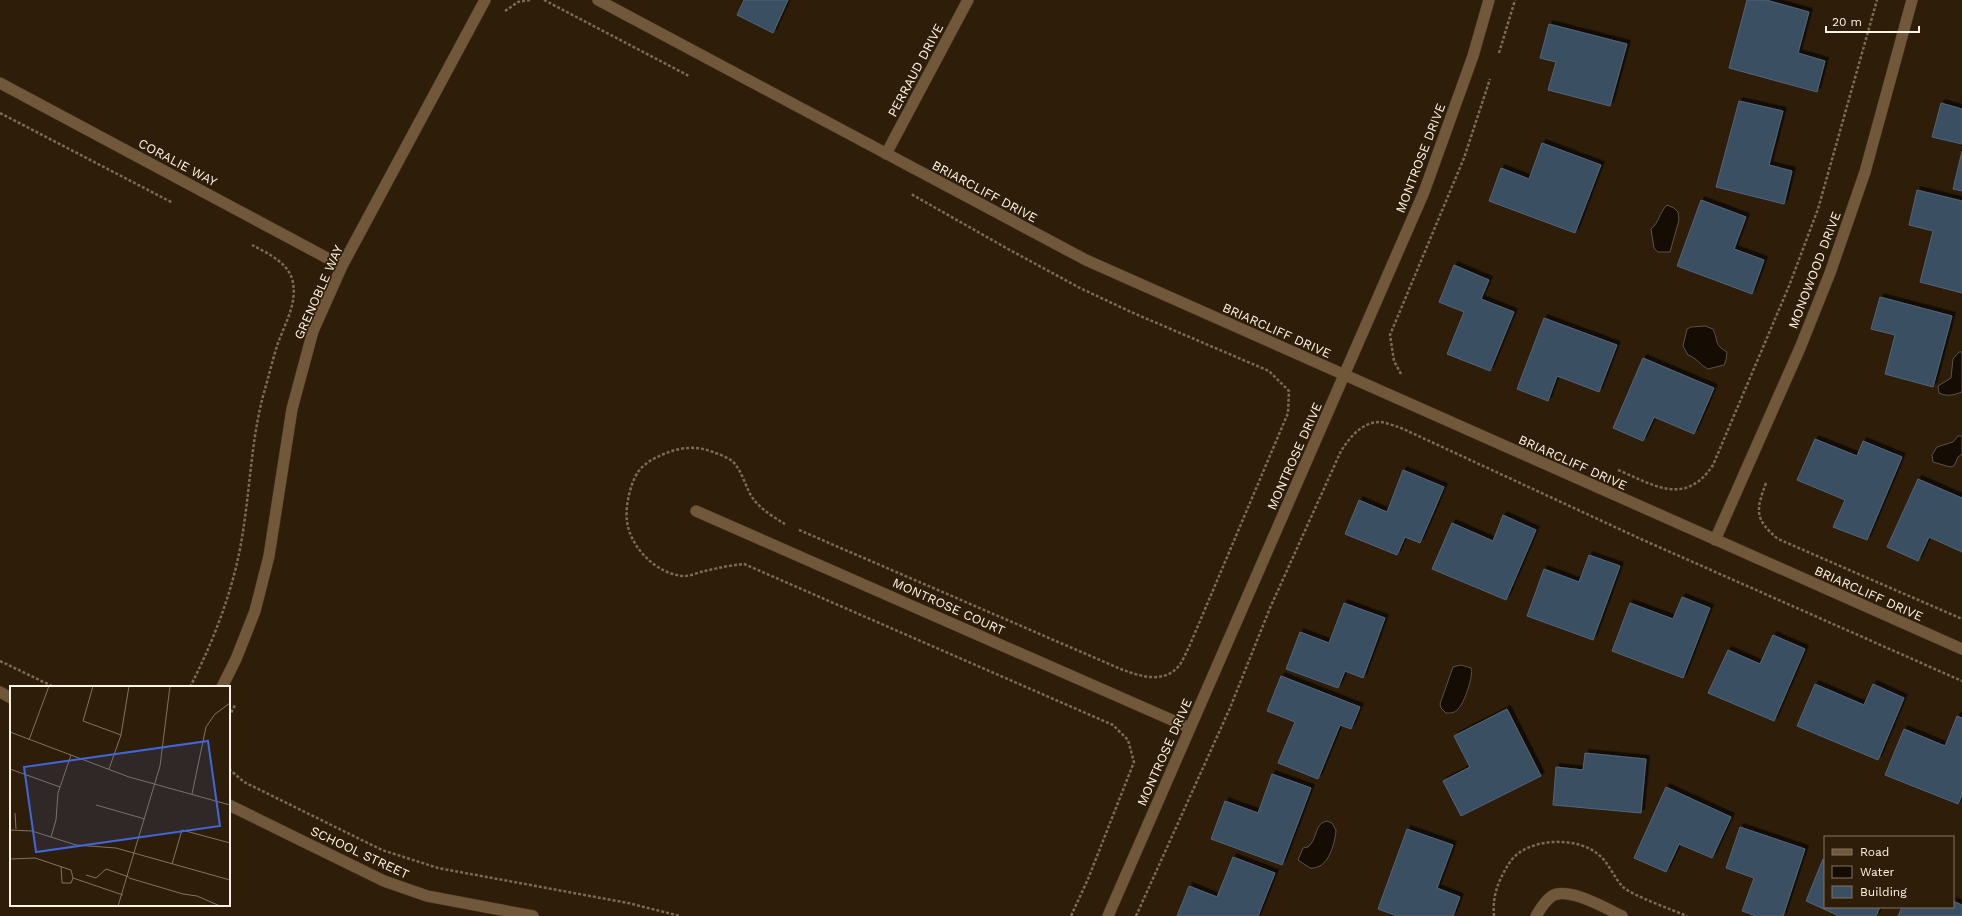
<svg xmlns="http://www.w3.org/2000/svg" width="1962" height="916" font-family="'Work Sans',sans-serif">
  <style>
    .water { fill: #150d04; stroke: #5b5248 }
    .building { fill: #3b4f63; stroke: #51657a; filter: url(#shadow) }
    .lines { fill: none; stroke-linecap: round; stroke-linejoin: round }
    .minor-casing { stroke: #4b3c28; stroke-width: 12 }
    .path { stroke: #796b59; stroke-width: 2.5; stroke-dasharray: 3 2; stroke-linecap: butt }
    .minor { stroke: #71583a; stroke-width: 11 }
    .labels { text-anchor: middle; stroke-width: 3.5; stroke-linejoin: round; paint-order: stroke }
    .street-label { font-size: 13px; fill: #fef3e6; stroke: #2e1e09 }
    .inset-road { fill: none; stroke: #817361; stroke-width: 1 }
    .view { fill: #3f67da; fill-opacity: 0.15; stroke: #3f67da; stroke-width: 2 }
    .inset-edge { fill: none; stroke: #fef3e6; stroke-width: 2 }
  </style>
  <defs>
    <filter id="shadow"><feDropShadow dx="3.5" dy="-3.5" stdDeviation="0" flood-color="#0009"/></filter>
  </defs>
  <rect width="100%" height="100%" fill="#2e1e09"/>
  <path class="water" d="M1667,205L1674,208L1678,212L1679,220L1670,252H1658L1654,248L1651,229C1659,223 1659,213 1667,205Z
    M1705,326L1713,329C1719,342 1713,344 1727,352L1726,360L1724,365L1708,369C1700,365 1697,358 1688,355L1683,346L1687,329L1691,327Z
    M1959,352H1962V392C1953,395 1948,397 1939,393L1938,386L1951,378L1953,359Z
    M1958,436H1962V454L1958,457L1954,466L1950,467L1933,462L1932,455L1937,447L1953,442Z
    M1461,665L1471,668C1474,675 1464,704 1458,709C1455,713 1451,713 1446,713L1441,708L1440,704L1453,667Z
    M1327,821L1332,823L1336,830C1335,844 1328,870 1310,868L1298,860L1303,848L1308,847C1318,839 1314,823 1327,821Z"/>
  <path class="building" d="M744,0H788L773,33L737,15Z
    M1747,0H1766L1809,12L1798,53L1825,61L1817,92L1729,68Z
    M1549,24L1627,44L1610,106L1548,90L1556,62L1540,58Z
    M1739,101L1783,111L1769,165L1792,171L1784,204L1716,187Z
    M1941,103L1962,109V144L1932,137Z
    M1542,143L1601,165L1575,233L1489,201L1501,168L1529,179Z
    M1962,151V191L1953,189Z
    M1917,190L1962,201V293L1920,282L1933,231L1909,225Z
    M1701,200L1746,217L1734,249L1764,260L1752,294L1677,266Z
    M1454,265L1489,280L1481,299L1514,312L1490,371L1447,354L1464,312L1439,302Z
    M1880,297L1952,316L1933,387L1885,374L1895,335L1871,329Z
    M1544,318L1617,345L1599,392L1557,376L1548,401L1517,389Z
    M1643,358L1714,388L1694,434L1654,417L1643,441L1613,428Z
    M1815,439L1857,456L1863,441L1902,457L1867,540L1833,527L1845,500L1797,480Z
    M1403,470L1444,487L1420,543L1405,537L1397,555L1345,534L1359,500L1387,512Z
    M1918,479L1962,498V552L1929,537L1918,561L1887,547Z
    M1503,515L1536,530L1506,600L1432,569L1452,523L1493,541Z
    M1589,555L1620,566L1593,640L1527,616L1544,569L1579,582Z
    M1682,597L1710,608L1683,678L1612,651L1630,603L1673,619Z
    M1344,603L1385,618L1363,678L1345,671L1338,688L1286,669L1300,632L1329,643Z
    M1773,635L1805,649L1774,721L1708,693L1728,650L1760,664Z
    M1281,676L1360,707L1351,729L1340,725L1318,779L1278,763L1295,722L1267,711Z
    M1815,684L1864,705L1873,684L1904,698L1878,760L1797,726Z
    M1507,709L1541,776L1461,816L1443,781L1470,767L1454,736Z
    M1957,716L1962,718V795L1958,804L1885,775L1904,729L1945,746Z
    M1585,753L1646,759L1641,813L1553,805L1556,767L1583,770Z
    M1272,774L1311,788L1282,865L1211,839L1225,801L1258,813Z
    M1666,787L1731,817L1712,858L1679,844L1666,872L1634,858Z
    M1740,827L1805,849L1783,916H1756L1742,911L1754,878L1726,868Z
    M1407,829L1453,845L1437,888L1460,897L1453,916H1397L1378,909Z
    M1233,857L1275,873L1258,916H1177L1189,886L1217,897Z
    M1823,859L1825,860V907H1880L1876,916H1837V915L1806,901Z
    M1953,901L1962,905V916H1898L1902,907H1953Z"/>
  <g class="lines">
    <g class="minor-casing">
      <path id="minor" d="M598,0L1086,260L1962,649
        M0,83L342,266
        M886,154L968,0
        M696,511L1190,728
        M1715,540L1800,348L1830,273L1865,172L1912,0
        M222,687L236,659L255,611L269,556L292,409L313,331L342,266L485,0
        M0,692L11,698
        M229,805L384,881L427,896L533,916
        M1108,916L1424,192L1473,56L1489,0
        M1536,916C1540,909 1545,901 1552,896C1568,886 1607,909 1622,916"/>
    </g>
    <path class="path" d="M544,0L689,76
      M505,11L518,2L530,0
      M1499,53L1515,0
      M0,113L173,203
      M1401,374L1394,361L1390,335L1464,158L1490,79
      M1618,470C1654,485 1685,507 1713,465L1789,286L1818,209L1877,0
      M1766,483C1756,510 1754,519 1778,539L1962,619
      M785,524C775,518 762,510 754,500C746,490 742,469 732,461C727,457 718,454 713,452C698,446 683,447 669,452C658,456 645,462 638,472C630,484 625,507 627,521C630,548 658,575 684,576C691,576 699,572 705,571C718,568 731,565 744,564L1113,725L1128,740L1134,762L1088,879L1071,916
      M799,530L1123,670C1140,676 1161,683 1176,669C1182,664 1185,654 1189,647L1288,413L1289,391L1269,371L1131,312L1080,288L1008,249L911,194
      M0,661L54,687
      M190,687C208,652 224,613 234,575C250,516 248,454 263,396C268,379 272,362 277,346C284,325 297,305 293,283C290,263 267,253 252,245
      M229,717L235,705
      M229,769L244,782L382,850L438,868L628,903L680,916
      M1136,916L1230,708L1270,608L1341,451C1350,437 1362,422 1380,422C1386,422 1393,426 1399,427L1643,540L1962,681
      M1494,916C1492,895 1499,879 1510,862C1527,837 1578,836 1599,855C1609,863 1614,878 1623,887C1633,896 1673,910 1687,916"/>
    <use href="#minor" class="minor"/>
  </g>
  <g class="labels">
    <g class="street-label">
      <text transform="translate(915 70) rotate(-62)" y="5">PERRAUD DRIVE</text>
      <text transform="translate(1420 158) rotate(-69)" y="5">MONTROSE DRIVE</text>
      <text transform="translate(178 162) rotate(28)" y="5">CORALIE WAY</text>
      <text transform="translate(985 191) rotate(28)" y="5">BRIARCLIFF DRIVE</text>
      <text transform="translate(1814 270) rotate(-69)" y="5">MONOWOOD DRIVE</text>
      <text transform="translate(318 292) rotate(-66)" y="5">GRENOBLE WAY</text>
      <text transform="translate(1277 330) rotate(24)" y="5">BRIARCLIFF DRIVE</text>
      <text transform="translate(1294 456) rotate(-66)" y="5">MONTROSE DRIVE</text>
      <text transform="translate(1573 462) rotate(24)" y="5">BRIARCLIFF DRIVE</text>
      <text transform="translate(1869 593) rotate(24)" y="5">BRIARCLIFF DRIVE</text>
      <text transform="translate(949 606) rotate(24)" y="5">MONTROSE COURT</text>
      <text transform="translate(1164 752) rotate(-66)" y="5">MONTROSE DRIVE</text>
      <text transform="translate(360 852) rotate(25)" y="5">SCHOOL STREET</text>
    </g>
  </g>
  <g transform="translate(10 686)">
    <rect width="220" height="220" fill="#2e1e09"/>
    <path class="inset-road" d="M83,0L73,35L111,49M0,46L119,91L220,119M19,54L39,0M0,83L50,101M99,83L111,49L119,0M182,108L196,41L205,28L220,17M86,119L135,133M5,127L6,143M0,144L22,145L66,159L106,162L220,194M41,151L46,134L48,107L61,69M0,173L25,172L61,184L63,192L113,209M162,178L172,144L220,157M51,180L52,197H61L63,192M76,189L86,192L96,183L119,191M119,192L173,208L187,210L210,220M108,220L150,80L160,0"/>
    <path class="view" d="M198,55L210,140L26,166L14,81Z"/>
    <rect width="220" height="220" class="inset-edge"/>
  </g>
  <rect x="1824" y="836" width="130" height="72" fill="#2e1e09" stroke="#817361"/>
  <rect x="1832" y="849" width="20" height="6" fill="#71583a" stroke="#817361"/>
  <text x="1860" y="856" font-size="12" fill="#fef3e6">Road</text>
  <rect x="1832" y="866" width="20" height="12" fill="#150d04" stroke="#817361"/>
  <text x="1860" y="876" font-size="12" fill="#fef3e6">Water</text>
  <rect x="1832" y="886" width="20" height="12" fill="#3b4f63" stroke="#817361"/>
  <text x="1860" y="896" font-size="12" fill="#fef3e6">Building</text>
  <path d="M1826 26v6h93v-6" fill="none" stroke="#fef3e6" stroke-width="2"/>
  <text x="1832" y="26" font-size="12" fill="#fef3e6" stroke="#2e1e09" stroke-width="3" paint-order="stroke">20 m</text>
</svg>
